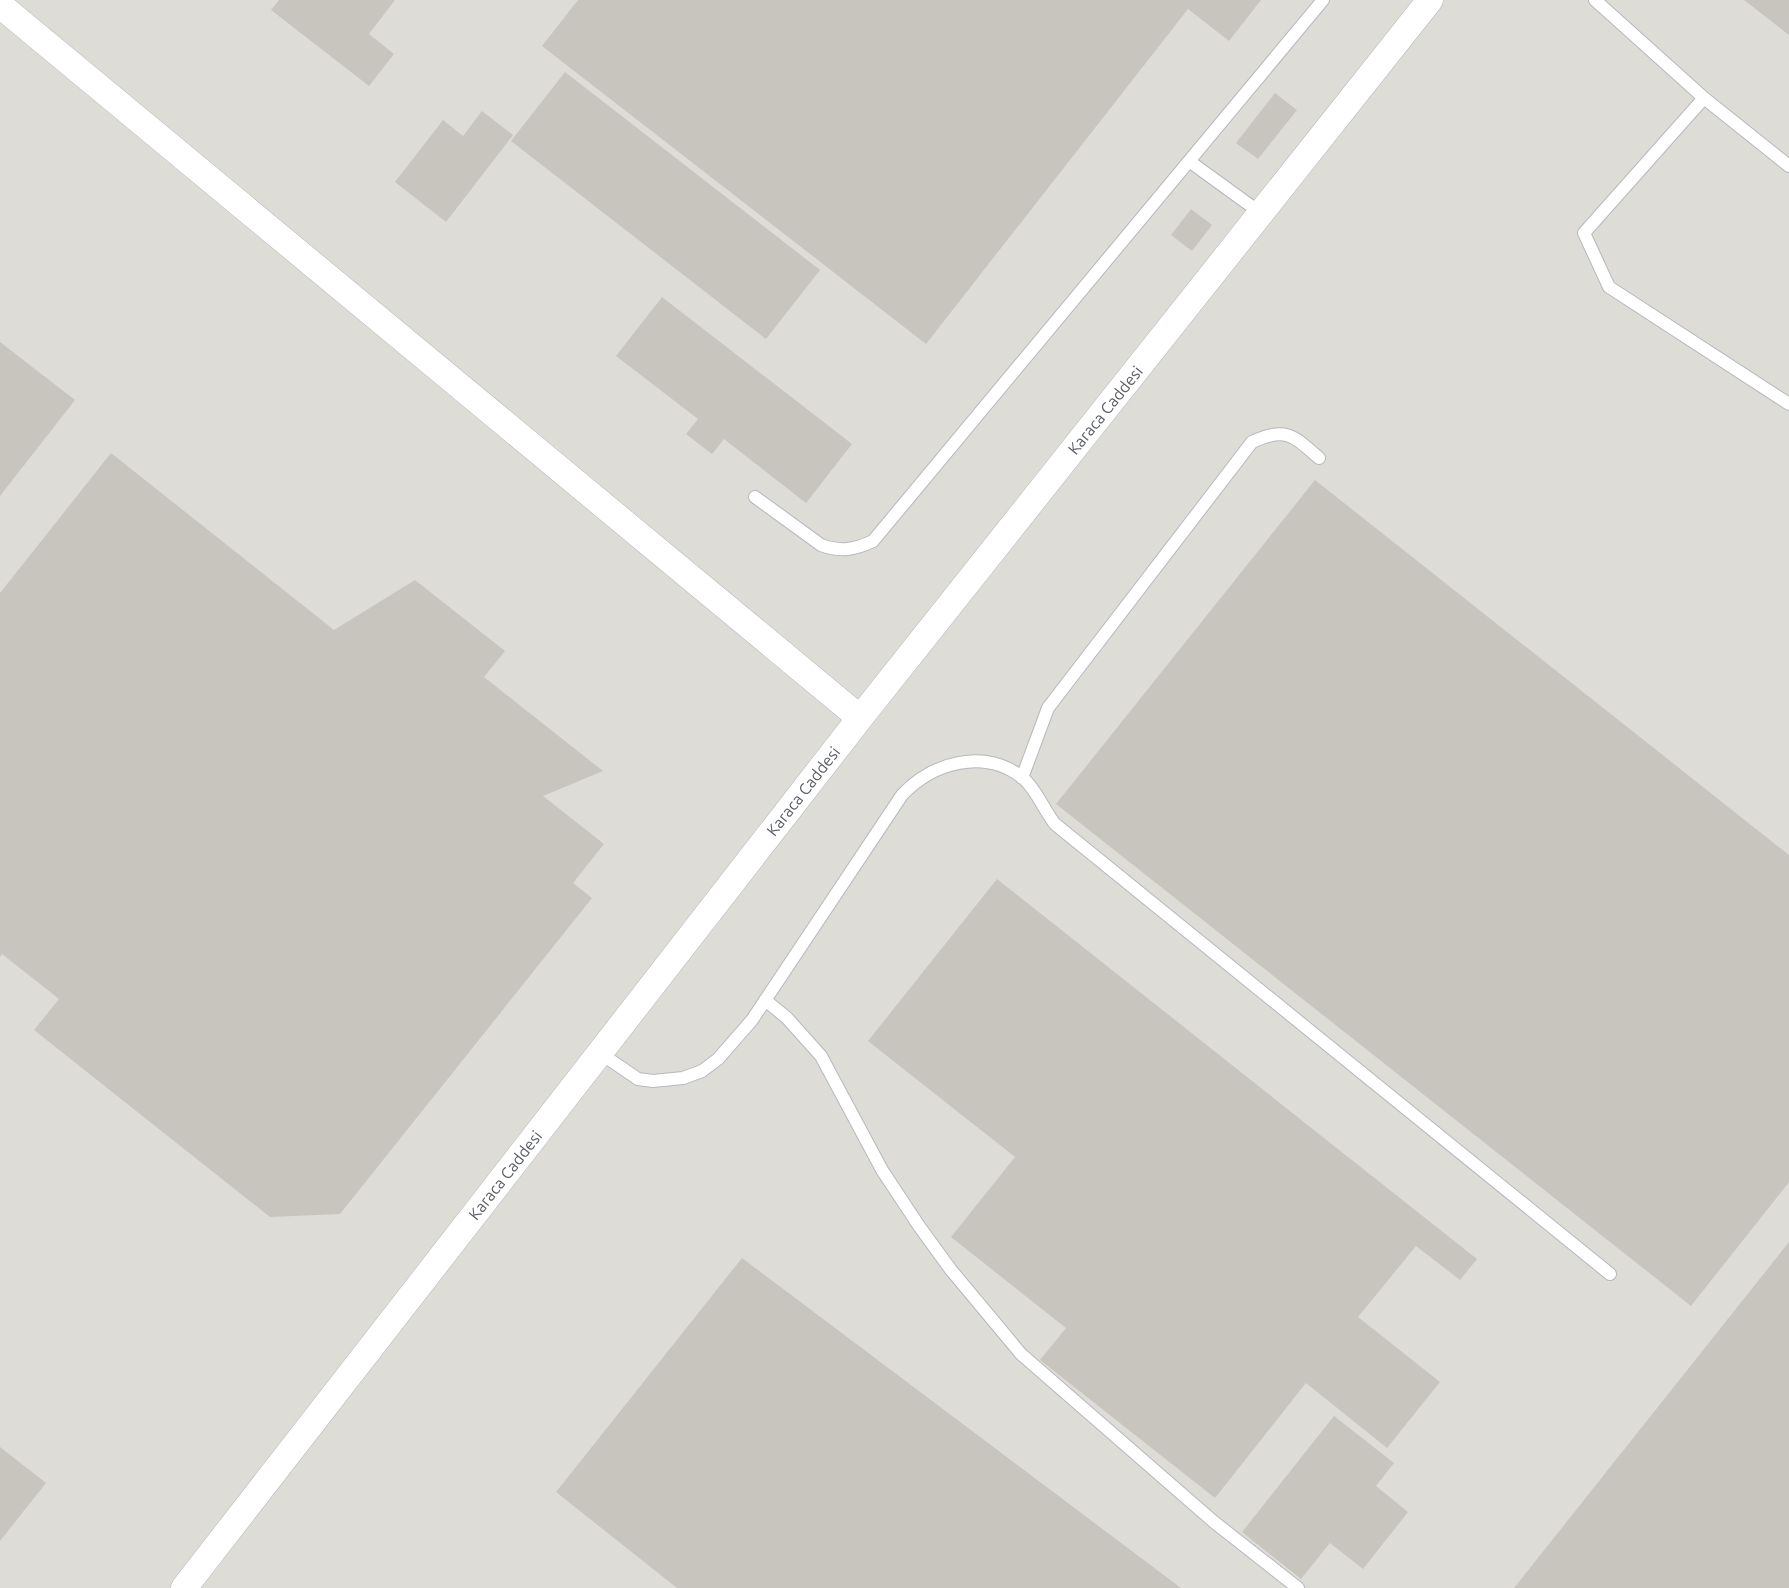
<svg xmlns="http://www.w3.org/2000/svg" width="1789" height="1588" viewBox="0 0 1789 1588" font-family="Ubuntu,sans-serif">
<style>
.industrial{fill:#dedcd6}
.building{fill:#c8c5bf}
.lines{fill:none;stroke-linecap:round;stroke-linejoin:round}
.lane-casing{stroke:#b5b8bd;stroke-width:14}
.street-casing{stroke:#b5b8bd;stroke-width:27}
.lane{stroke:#fff;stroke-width:12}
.street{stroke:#fff;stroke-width:26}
.labels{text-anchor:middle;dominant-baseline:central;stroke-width:5;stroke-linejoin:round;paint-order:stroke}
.street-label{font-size:16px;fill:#5a5e63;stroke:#fff}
</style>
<rect width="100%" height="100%" fill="#edeae2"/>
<path class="industrial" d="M0,0H1789V1588H0Z"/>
<path class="building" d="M279,0H395L369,34L394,54L369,86L271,10Z
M578,0H1261L1229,41L1188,9L926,344L542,46Z
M1744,0H1789V35Z
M565,72L820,270L766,339L511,141Z
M1275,93L1297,110L1258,159L1236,143Z
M482,111L513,135L446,222L395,182L443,120L463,136Z
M1191,209L1212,225L1192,251L1171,235Z
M662,297L852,444L806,503L724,439L712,454L686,434L698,419L616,356Z
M0,342L75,400L0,496Z
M111,453L334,630L415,580L505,651L484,677L603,771L543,796L604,844L573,883L592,898L340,1214L270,1217L34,1030L59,999L2,954L0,957V593Z
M1315,480L1789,855V1182L1691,1306L1056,804Z
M997,879L1477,1259L1460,1280L1416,1246L1358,1317L1440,1382L1387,1448L1306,1383L1215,1498L1040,1360L1066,1328L951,1237L1015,1157L868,1041Z
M1789,1242V1588H1514Z
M742,1258L1181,1588H677L556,1492Z
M1334,1416L1394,1463L1376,1486L1408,1512L1363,1569L1330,1543L1301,1579L1242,1532Z
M0,1447L46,1483L0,1541Z"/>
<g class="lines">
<g class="lane-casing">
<path id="lane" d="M1595,0L1704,98L1789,166
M1704,98L1584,233L1609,287L1789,404
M1189,161L1262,214
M755,497L821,545C840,552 854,550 873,541L1323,0
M1022,778L1048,708L1252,442C1286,426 1294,436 1319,458
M765,1000L787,1018L821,1056L882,1170L919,1226L951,1270L1021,1354L1214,1522L1298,1588
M600,1053L638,1079L653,1081L683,1078L702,1071L718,1059L752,1020L902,795C932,763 984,747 1023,778C1037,790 1043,809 1055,824L1610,1274"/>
</g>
<g class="street-casing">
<path id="street" d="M0,5L860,718
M184,1588L860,718L1430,0"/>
</g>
<use href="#lane" class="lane"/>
<use href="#street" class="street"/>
</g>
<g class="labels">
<g class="street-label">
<text transform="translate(1105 410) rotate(-51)">Karaca Caddesi</text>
<text transform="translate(803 791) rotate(-52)">Karaca Caddesi</text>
<text transform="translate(505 1175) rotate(-52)">Karaca Caddesi</text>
</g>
</g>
</svg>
